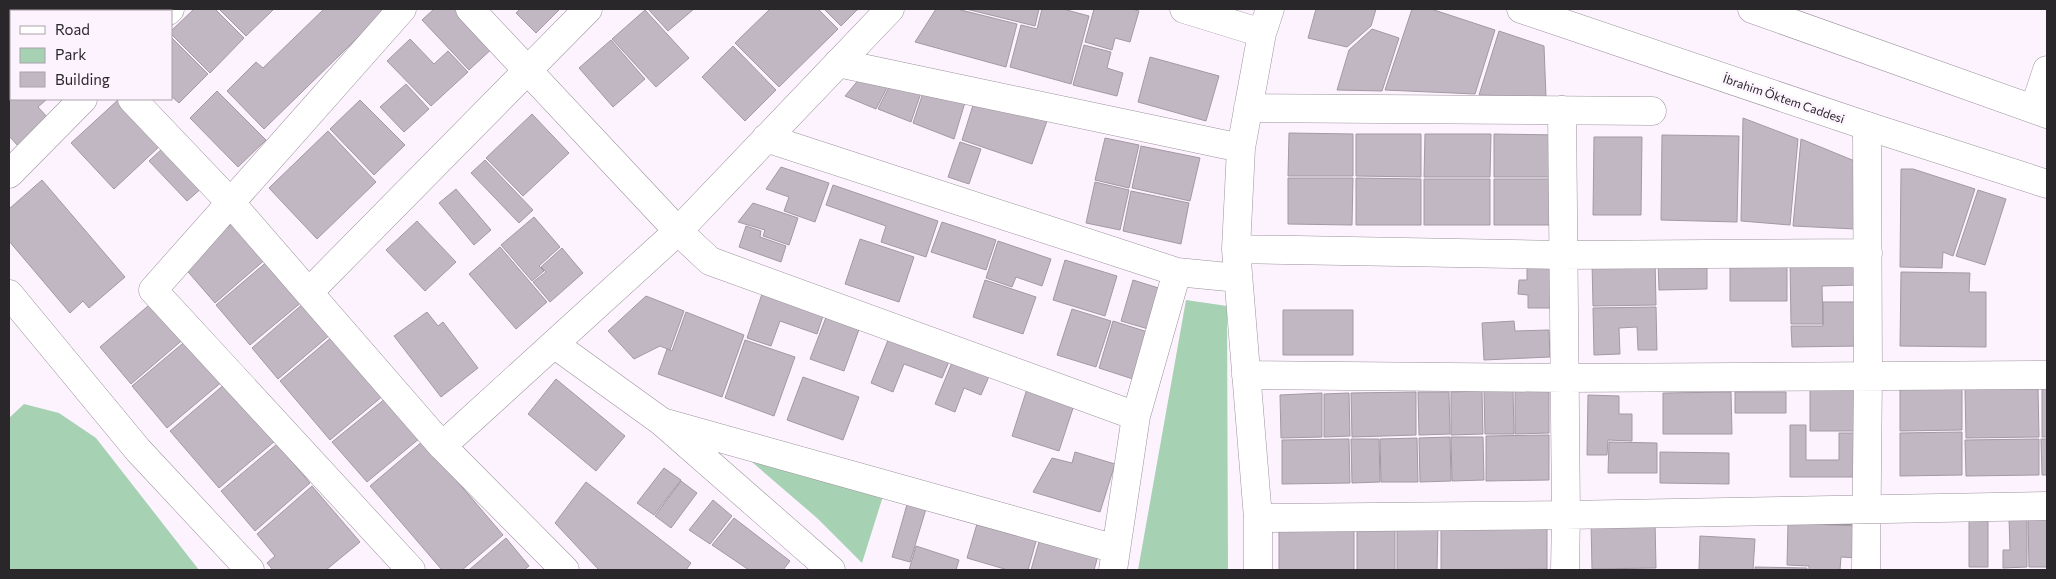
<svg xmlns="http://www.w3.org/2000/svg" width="2056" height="579" viewBox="0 0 2056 579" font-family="Commissioner,sans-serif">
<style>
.green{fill:#a6d1b3}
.building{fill:#c0b7c2;stroke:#a299a3}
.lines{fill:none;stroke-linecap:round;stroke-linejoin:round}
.street-casing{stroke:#9b929c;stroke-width:29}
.secondary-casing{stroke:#9b929c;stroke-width:29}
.street{stroke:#fff;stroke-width:28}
.secondary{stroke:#fff;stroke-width:28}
.labels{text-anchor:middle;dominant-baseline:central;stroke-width:4.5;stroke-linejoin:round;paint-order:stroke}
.street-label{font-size:12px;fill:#2a272b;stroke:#fdf3fe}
</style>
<rect width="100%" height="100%" fill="#fdf3fe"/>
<path class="green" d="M1186,300L1227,306L1228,570H1138Z
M24,404L59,413L96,438L199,570H9V418Z
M745,456L884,493L862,563L817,518Z"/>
<path class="building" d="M9,9H45L47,11H11V55L9,57Z
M92,9H142L139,11H94Z
M194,9H215L244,38L210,73L171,34V31Z
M219,9H274L246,36Z
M324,9H387L264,129L227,91L256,62L263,68Z
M434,9H462L496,45L469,70L422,20Z
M520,9H560L536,33L516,13Z
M648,9H694L668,31Z
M770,9H818L838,29L779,87L735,43Z
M824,9H858L841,26Z
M936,9H957L1017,24L1006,67L915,42Z
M966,9H1039L1035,26Z
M1042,9H1063L1089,16L1071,84L1010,67L1021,25L1037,29Z
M1094,9H1132L1139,11L1130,42L1115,38L1112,50L1085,42Z
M1316,9H1376L1371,26L1347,47L1308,38Z
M1412,9H1431L1495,30L1475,94L1385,90Z
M645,10L689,58L656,87L612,39Z
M1372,29L1399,38L1382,91L1337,90L1349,50Z
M1499,31L1544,46L1546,97L1479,95Z
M171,37L208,74L179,103L171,96Z
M410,39L434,64L448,51L468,72L431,106L387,61Z
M611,40L645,79L613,107L579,68Z
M1084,45L1111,52L1107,68L1123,73L1117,96L1073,85Z
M733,46L776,90L745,121L702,77Z
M1150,57L1219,76L1206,121L1138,102Z
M866,71L892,78L876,109L845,96Z
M11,78V99H47L38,107L49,119L19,147L9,136V81Z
M893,79L923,87L911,122L878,109Z
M406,84L429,109L404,132L380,107Z
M925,87L966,99L954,139L913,123Z
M217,91L266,140L238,167L190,118Z
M119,99L162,144L114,189L71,143Z
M975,99L1048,118L1032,164L962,140Z
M360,100L405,145L374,175L330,129Z
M532,114L569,153L523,196L486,158Z
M1743,118L1798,139L1790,225L1741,221Z
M328,131L376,182L317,239L269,188Z
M1289,133L1353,134V176H1288Z
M1356,134H1421V177L1356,176Z
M1425,134H1491L1490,177H1424Z
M1494,134L1559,135V177H1494Z
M1662,135L1739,136L1737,222L1661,220Z
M1594,137H1642L1641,215H1593Z
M1105,138L1139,145L1129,188L1095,180Z
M1801,139L1862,164L1855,229L1793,226Z
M960,142L981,149L969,184L948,177Z
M165,146L203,187L187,201L149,161Z
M1141,146L1200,158L1190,201L1132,188Z
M485,160L533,210L519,223L471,173Z
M781,167L829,183L815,222L784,211L789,197L766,189Z
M1901,169H1913L1975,189L1953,256L1943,252L1942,268L1900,267Z
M1288,178H1353L1352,225L1288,224Z
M1356,178L1421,179V225H1356Z
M1424,179H1490V225H1424Z
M1494,179H1559L1558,225H1494Z
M42,180L125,277L89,308L83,301L70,313L9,241V209Z
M1095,182L1129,190L1120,230L1086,223Z
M833,185L938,221L926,257L881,242L886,226L826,205Z
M456,189L491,230L474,245L439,203Z
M1978,190L2006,199L1985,265L1956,256Z
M1131,191L1189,203L1181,244L1123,231Z
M753,203L798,218L789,245L763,236L765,230L738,222Z
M534,217L560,247L539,266L544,271L532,281L501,245Z
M235,221L267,258L215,303L183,266Z
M417,221L456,262L425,291L386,250Z
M942,222L996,240L986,270L931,252Z
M746,226L761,231L760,237L786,246L781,262L739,247Z
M860,239L914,257L899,302L845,284Z
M998,241L1051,259L1042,286L1016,277L1012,287L986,278Z
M500,247L547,302L516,329L469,274Z
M562,248L583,273L550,302L533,282L546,272L541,267Z
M1787,259V301H1730V260Z
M1857,259V285L1822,286L1823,324H1791L1790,260Z
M269,260L303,301L250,345L216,305Z
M1065,260L1117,276L1105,316L1053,300Z
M1707,260V289L1659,290L1658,261Z
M1655,261L1656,305L1593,306L1592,262Z
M1527,264L1552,265L1551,308H1528V295L1518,294L1519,280H1527Z
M1901,272L1970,273L1969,292H1986V347L1900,346Z
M985,280L1036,297L1023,334L973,317Z
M1133,280L1168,291L1155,331L1121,321Z
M764,288L825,310L817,334L780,321L771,346L747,338Z
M646,296L684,311L670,350L660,346L634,359L608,331Z
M155,300L186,337L131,384L100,347Z
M305,302L331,334L278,379L252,348Z
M1823,302H1858V346L1792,347L1791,326H1823Z
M1656,307L1657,350H1638L1637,327L1619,328L1620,354L1594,355L1593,308Z
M1072,309L1111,321L1096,367L1057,355Z
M1283,310H1353V355H1283Z
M427,312L438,326L443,322L478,368L441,397L394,336Z
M686,312L744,335L722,397L658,374L667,349L672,351Z
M828,312L861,324L844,371L810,359Z
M1113,321L1154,334L1139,381L1099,368Z
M1514,321L1515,331L1549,330L1550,357L1484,360L1482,323Z
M890,335L950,359L942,378L904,364L893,392L871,383Z
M333,336L384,395L330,440L280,381Z
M188,339L223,381L167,428L132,386Z
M745,340L795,357L774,416L725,398Z
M953,360L990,374L981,395L964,388L955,412L935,404Z
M803,377L859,397L843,440L787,420Z
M556,379L625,436L596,471L528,414Z
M226,383L275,441L219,488L170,431Z
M2038,388L2039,437L1966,438L1965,389Z
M2042,388H2047V437H2042Z
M1027,389L1074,405L1059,451L1012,436Z
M1900,389H1962V430L1900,431Z
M1513,390L1514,434H1485L1484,391Z
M1515,390H1549V433L1515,434Z
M1810,390H1858V431H1810Z
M1482,391L1483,434L1451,435V392Z
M1416,392V435L1352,437L1351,393Z
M1418,392H1449L1450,434L1419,435Z
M1731,392L1732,434H1663V393Z
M1735,392H1786V413H1735Z
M1322,393V437L1281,438L1280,395Z
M1349,393L1350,436L1324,437V394Z
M1588,395L1619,396V414H1632V441L1608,440L1607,455H1587Z
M386,398L420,438L367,482L332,442Z
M1790,425H1806V460H1839V433H1857V477H1790Z
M1962,432V475L1900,476V433Z
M1549,435V480L1486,481V436Z
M1450,437L1451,481L1420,482L1419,438Z
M1451,437H1483L1484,480L1452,481Z
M1417,438L1418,482H1381L1380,439Z
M1349,439L1350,483L1282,484V440Z
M1351,439H1379L1380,482L1352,483Z
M2039,439V475L1966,476L1965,440Z
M2041,439H2047V475H2042Z
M423,441L503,535L462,570H442L370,486Z
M1609,442L1657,443V473H1608Z
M277,444L310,483L255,531L221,491Z
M1075,452L1115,464L1100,512L1033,492L1052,458L1072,463Z
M1660,452L1729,453V484L1660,483Z
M664,468L681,480L654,515L637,503Z
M681,481L697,493L671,528L655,516Z
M586,482L691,563L686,570H599L555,523Z
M312,486L360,542L326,570H273L267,563L275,556L257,534Z
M910,494L929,499L910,562L892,557Z
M713,500L732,516L710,544L689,530Z
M979,517L1038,534L1028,570H1008L967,558Z
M2028,517H2047V567H2029Z
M734,518L790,561L783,570H749L712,545Z
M2009,518H2027V567L2003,568V550H2010Z
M1655,521L1656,568L1592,569L1591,522Z
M1969,521H1988V567H1969Z
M1788,523L1859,526L1858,558L1841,557L1840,570H1809V566L1787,565Z
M1279,525L1354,526V570H1279Z
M1357,526H1395V570H1357Z
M1397,526H1438L1437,570H1397Z
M1441,527L1547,528V569L1441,570Z
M1041,535L1099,552L1094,570H1031Z
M1700,536L1755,539L1753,570H1699Z
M506,538L529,566L524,570H469Z
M916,546L959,560L956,570H909Z
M1755,567L1807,568V570H1755Z"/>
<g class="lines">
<g class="street-casing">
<path id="street" d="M47,9L49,11
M402,9L153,290L411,570
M470,9L678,231L710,261L1136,416
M1184,9L1262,33
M168,11L170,9
M838,63L1241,148
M132,99L230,202L442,446L565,570
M1248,108L1652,111
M1562,110L1566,515L1565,570
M766,138L1177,272L1238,278
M9,174L83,99
M1236,249L1563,255L1868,253
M309,292L588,9
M554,344L662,422L831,570
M1246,375L1565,378L2047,375
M662,422L1116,549
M442,446L678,231L890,9
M1258,518L1566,515L2047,506
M1113,570L1136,416L1177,272
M1258,570V518L1236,249L1241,148L1262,33L1270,9
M1866,570L1868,375L1867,126"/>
</g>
<g class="secondary-casing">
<path id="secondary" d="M1521,9L1867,126L2047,184
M1752,9L2047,114
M2034,109L2047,70
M9,294L138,450L250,570"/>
</g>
<use href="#street" class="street"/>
<use href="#secondary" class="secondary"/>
</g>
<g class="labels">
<g class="street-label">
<text transform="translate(1784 98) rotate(19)">İbrahim Öktem Caddesi</text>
</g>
</g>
<rect width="2056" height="579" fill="none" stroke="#2a272b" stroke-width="20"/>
<rect x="10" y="10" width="162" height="90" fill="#fdf3fe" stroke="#a9a1aa"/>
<rect x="20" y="26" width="25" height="8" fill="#ffffff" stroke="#a9a1aa"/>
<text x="55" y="35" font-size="15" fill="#2a272b">Road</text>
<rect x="20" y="48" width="25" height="15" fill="#a6d1b3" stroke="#a9a1aa"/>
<text x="55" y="60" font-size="15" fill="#2a272b">Park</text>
<rect x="20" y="72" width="25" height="15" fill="#c0b7c2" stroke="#a9a1aa"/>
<text x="55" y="85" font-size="15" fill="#2a272b">Building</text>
</svg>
